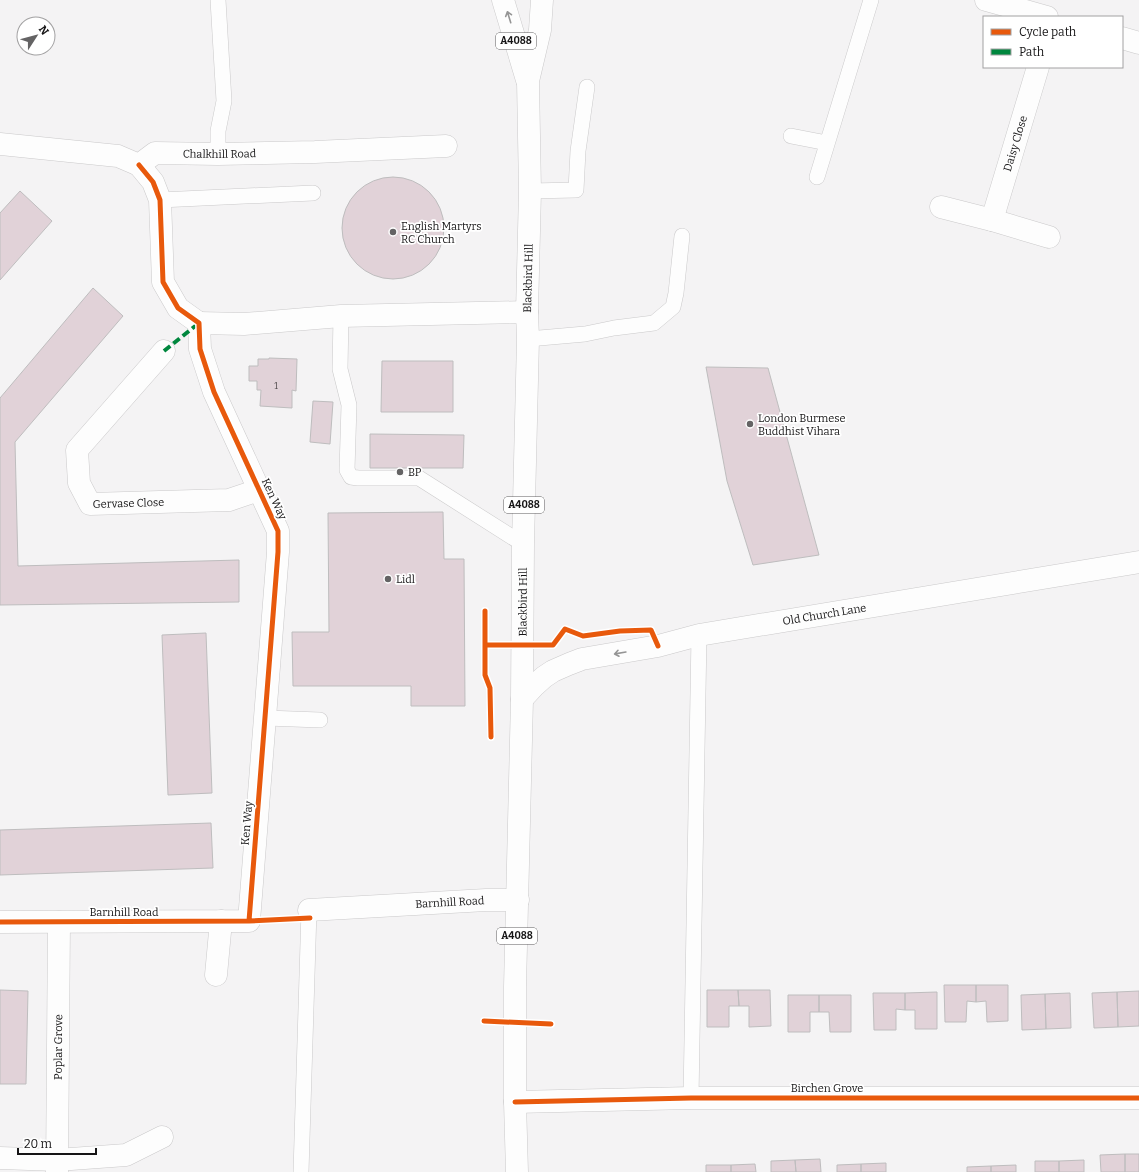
<svg xmlns="http://www.w3.org/2000/svg" width="1139" height="1172" viewBox="0 0 1139 1172" font-family="Bitter,serif">
<style>
.building{fill:#e1d2d8;stroke:#bebdbe}
.lines{fill:none;stroke-linecap:round;stroke-linejoin:round}
.service-casing{stroke:#cac9ca;stroke-width:16}
.minor-casing{stroke:#cac9ca;stroke-width:23}
.secondary-casing{stroke:#cac9ca;stroke-width:23}
.primary-casing{stroke:#cac9ca;stroke-width:23}
.service{stroke:#fdfdfd;stroke-width:15}
.minor{stroke:#fdfdfd;stroke-width:22}
.secondary{stroke:#fdfdfd;stroke-width:22}
.primary{stroke:#fdfdfd;stroke-width:22}
.quiet{stroke:#00873e;stroke-width:4;stroke-dasharray:8 4;stroke-linecap:butt}
.cycleway-casing{stroke:#fff;stroke-width:8}
.cycleway{stroke:#e8590c;stroke-width:5}
.oneway{stroke:#959595}
.poi-dot{fill:#646364;stroke:#fff;stroke-width:1.5}
.labels{text-anchor:middle;dominant-baseline:central;stroke-width:3.5;stroke-linejoin:round;paint-order:stroke}
.number-label{font-size:9px;fill:#494446}
.shield{fill:#fff;stroke:#5c5b5c;stroke-width:1}
.shield-label{font-size:10px;font-weight:bold;fill:#161516}
.street-label{font-size:11px;fill:#161516;stroke:#fff}
.poi-label{font-size:11px;fill:#161516;stroke:#fff;text-anchor:start}
</style>
<rect width="100%" height="100%" fill="#f4f3f4"/>
<path class="building" d="M342 228a51 51 0 1 1 102 0a51 51 0 1 1-102 0Z
M20,191L52,221L0,280V213Z
M93,288L123,316L15,442L18,566L239,560V602L0,605V398Z
M269,358L297,359L296,391L292,390V408L260,406L261,390H257V381H249V366H258V359H269Z
M382,361H453V412H381Z
M706,367L768,368L819,555L753,565L727,481Z
M313,401L333,402L330,444L310,442Z
M370,434L464,435L463,468H370Z
M443,512L444,559H464L465,706H411V686H293L292,632H329L328,513Z
M206,633L212,793L168,795L162,635Z
M211,823L213,868L0,875V830Z
M944,985H976V1002L967,1001L966,1022H945Z
M976,985H1008V1021L987,1022L986,1001L976,1002Z
M0,990L28,991L26,1084H0Z
M707,990H738L739,1006H729V1027H707Z
M738,990H770L771,1026L749,1027V1006H739Z
M1139,991V1026L1118,1027L1117,992Z
M937,992V1029H915V1010H905V993Z
M1117,992L1118,1027L1094,1028L1092,993Z
M873,993H905V1010L896,1009V1030H874Z
M1070,993L1071,1028L1046,1029L1045,994Z
M1045,994L1046,1029L1022,1030L1021,995Z
M788,995H819V1012H810V1032H788Z
M819,995H851V1032H830L829,1012H819Z
M1125,1154V1172H1101L1100,1155Z
M1125,1154H1139V1172H1125Z
M820,1159L821,1172H796L795,1160Z
M795,1160L796,1172H771V1161Z
M1084,1160V1172H1059V1161Z
M1035,1161H1059V1172H1035Z
M886,1163V1172H861V1164Z
M755,1164L756,1172H731V1165Z
M861,1164V1172H837V1165Z
M706,1165H731V1172H706Z
M1016,1165V1172H991V1166Z
M991,1166V1172H967V1167Z"/>
<g class="lines">
<g class="service-casing">
<path id="service" d="M791,136L827,143
M218,154V131L224,101L218,0
M817,177L871,0
M530,191L576,190L578,151L587,87
M160,200L313,193
M341,316L340,369L349,405L347,470L351,477L358,478H419L523,544
M528,339L585,334L614,328L654,323L673,307L676,293L682,236
M266,718L320,720
M691,1098L699,635
M301,1172L309,910"/>
</g>
<g class="minor-casing">
<g id="minor">
<path id="s1" d="M0,144L118,156L139,165L155,153L218,154L315,152L446,146"/>
<path d="M941,207L992,220L1049,237"/>
<path id="s2" d="M992,220L1038,67"/>
<path d="M199,323L244,324L341,316L527,312"/>
<path id="s3" d="M164,351L77,450L79,483L90,504L229,500L259,490"/>
<path id="s4" d="M309,910L486,900H518"/>
<path d="M0,922L249,921L278,552V531L214,392L200,349L199,323L178,308L163,282L160,200L153,182L139,165"/>
<path d="M216,975L221,921"/>
<path d="M515,1102L691,1098H1139"/>
<path d="M0,1158L57,1160L126,1155L162,1137"/>
<path id="s5" d="M57,1172L59,922"/>
</g>
</g>
<g class="secondary-casing">
<g id="secondary">
<path d="M986,0L1047,17"/>
<path d="M1122,38L1139,43"/>
<path id="s6" d="M522,699L534,686L544,677L553,671L569,664L582,659L658,646L699,635L1139,562"/>
</g>
</g>
<g class="primary-casing">
<g id="primary">
<path d="M503,0L527,80"/>
<path id="s7" d="M517,1172L515,1102V987L522,699L523,544L528,339L527,312L530,191L528,81L540,30L542,0"/>
</g>
</g>
<use href="#service" class="service"/>
<use href="#minor" class="minor"/>
<use href="#secondary" class="secondary"/>
<use href="#primary" class="primary"/>
<path class="quiet" d="M164,351L199,323"/>
<g class="cycleway-casing">
<path id="cycleway" d="M139,165L153,182L160,200L163,282L178,308L199,323L200,349L214,392L278,531V552L249,921
M485,611V675L490,688L491,737
M485,645H553L565,629L583,636L620,631L651,630L658,646
M0,922L249,921L310,918
M484,1021L551,1024
M515,1102L691,1098H1139"/>
</g>
<use href="#cycleway" class="cycleway"/>
</g>
<defs><path id="oneway-shaft" d="M-6 0H5M1.5-3L5.5 0L1.5 3" fill="none" stroke-width="1.6" stroke-linecap="round" stroke-linejoin="round"/></defs>
<g class="oneway">
<use href="#oneway-shaft" transform="translate(509 17) rotate(-107)"/>
<use href="#oneway-shaft" transform="translate(620 653) rotate(170)"/>
</g>
<g class="poi-dot">
<circle cx="393" cy="232" r="4"/>
<circle cx="750" cy="424" r="4"/>
<circle cx="400" cy="472" r="4"/>
<circle cx="388" cy="579" r="4"/>
</g>
<g class="labels">
<g class="number-label">
<text x="276" y="386">1</text>
</g>
<g class="shield">
<rect x="496" y="33" width="40" height="16" rx="3"/>
<rect x="504" y="497" width="40" height="16" rx="3"/>
<rect x="497" y="928" width="40" height="16" rx="3"/>
</g>
<g class="shield-label">
<text x="516" y="41">A4088</text>
<text x="524" y="505">A4088</text>
<text x="517" y="936">A4088</text>
</g>
<g class="street-label">
<text stroke="none"><textPath href="#s2" startOffset="80">Daisy Close</textPath></text>
<text stroke="none"><textPath href="#s1" startOffset="226">Chalkhill Road</textPath></text>
<text stroke="none"><textPath href="#s7" startOffset="894">Blackbird Hill</textPath></text>
<text transform="translate(274 499) rotate(65)">Ken Way</text>
<text stroke="none"><textPath href="#s3" startOffset="227">Gervase Close</textPath></text>
<text stroke="none"><textPath href="#s7" startOffset="570">Blackbird Hill</textPath></text>
<text stroke="none"><textPath href="#s6" startOffset="320">Old Church Lane</textPath></text>
<text transform="translate(247 823) rotate(-85)">Ken Way</text>
<text stroke="none"><textPath href="#s4" startOffset="141">Barnhill Road</textPath></text>
<text x="124" y="912">Barnhill Road</text>
<text stroke="none"><textPath href="#s5" startOffset="125">Poplar Grove</textPath></text>
<text x="827" y="1088">Birchen Grove</text>
</g>
<g class="poi-label">
<text x="401" y="226">English Martyrs<tspan x="401" dy="13">RC Church</tspan></text>
<text x="758" y="418">London Burmese<tspan x="758" dy="13">Buddhist Vihara</tspan></text>
<text x="408" y="472">BP</text>
<text x="396" y="579">Lidl</text>
</g>
</g>
<rect x="983" y="16" width="140" height="52" fill="#ffffff" stroke="#a2a1a2"/>
<rect x="991" y="29" width="20" height="6" fill="#e8590c" stroke="#a2a1a2"/>
<text x="1019" y="36" font-size="12" fill="#161516">Cycle path</text>
<rect x="991" y="49" width="20" height="6" fill="#00873e" stroke="#a2a1a2"/>
<text x="1019" y="56" font-size="12" fill="#161516">Path</text>
<g transform="translate(36 36) rotate(54)"><circle r="19" fill="#ffffff" stroke="#a2a1a2"/>
<path d="M0-3L7 15L0 10L-7 15Z" fill="#646364"/>
<text y="-6" font-size="11" font-weight="bold" text-anchor="middle" fill="#161516">N</text>
</g>
<path d="M18 1148v6h78v-6" fill="none" stroke="#161516" stroke-width="2"/>
<text x="24" y="1148" font-size="12" fill="#161516" stroke="#ffffff" stroke-width="3" paint-order="stroke">20 m</text>
</svg>
